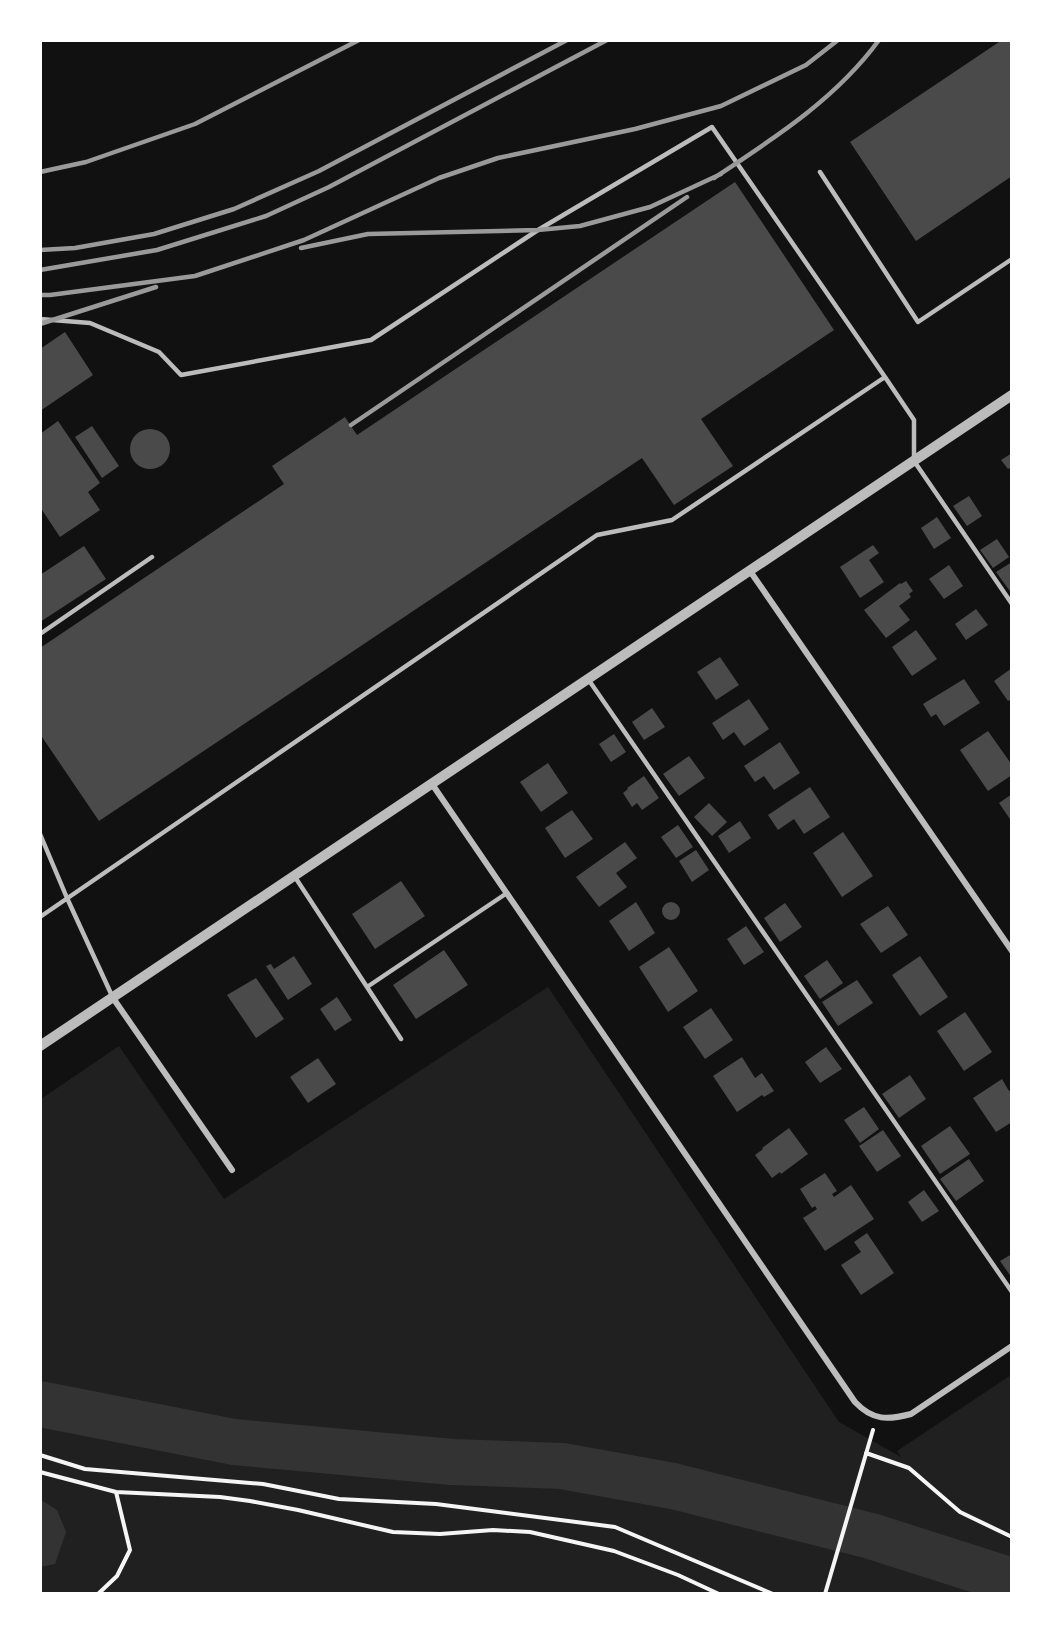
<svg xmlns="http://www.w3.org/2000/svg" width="1052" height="1634" viewBox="0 0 1052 1634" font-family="Georgia,serif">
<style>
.green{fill:#202020}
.water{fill:#333}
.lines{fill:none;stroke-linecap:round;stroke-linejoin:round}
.river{stroke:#333;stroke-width:46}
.building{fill:#4a4a4a}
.path{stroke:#f5f5f5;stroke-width:4}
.service{stroke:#bcbcbc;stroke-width:4.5}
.minor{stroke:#bcbcbc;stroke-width:6}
.tertiary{stroke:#bcbcbc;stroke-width:10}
.rail{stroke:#9a9a9a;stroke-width:4.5}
</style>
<rect width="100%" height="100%" fill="#111"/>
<path class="green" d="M548,987L839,1422L901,1457L897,1451L1011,1375V1593L41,1594V1099L119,1046L224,1199Z"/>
<path class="water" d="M41,1500L57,1510L66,1532L55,1564L41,1567Z"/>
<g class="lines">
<path class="river" d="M40,1404L234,1442L452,1462L562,1466L673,1486L871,1536L1012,1581"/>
</g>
<path class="building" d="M1002,40H1012V176L916,241L850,142Z
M735,182L834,330L701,419L733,466L674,505L642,458L99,821L40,734V648L284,484L272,466L345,417L357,435Z
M65,332L93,375L40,411V349Z
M58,421L100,483L88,492L100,510L60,537L40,507V434Z
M92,426L119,466L102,478L75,437Z
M130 449a20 20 0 1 1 40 0a20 20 0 1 1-40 0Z
M1012,453V467L1008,469L1001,460Z
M969,496L982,516L967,526L953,506Z
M937,517L951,538L934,549L921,528Z
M997,539L1009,557L993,568L980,550Z
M873,545L879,553L869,560L884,582L860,598L840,567Z
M84,546L106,579L40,622V575Z
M1012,562V594L996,572Z
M949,565L963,586L944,599L929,579Z
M906,581L913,591L909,594L911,597L899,606L910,620L886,638L864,610L900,583L901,584Z
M976,609L988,625L966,640L955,624Z
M916,630L937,659L912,676L892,647Z
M720,657L739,685L716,700L697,672Z
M1012,668V699L1008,701L994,681Z
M964,679L980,703L944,726L936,714L931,717L923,704Z
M749,699L769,729L744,746L734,732L723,740L712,723Z
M652,708L665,727L644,740L632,722Z
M988,731L1012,765V775L988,791L960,750Z
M614,734L626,752L611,762L599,744Z
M780,742L800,773L774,790L764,776L755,782L744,766Z
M689,756L705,778L679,796L663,774Z
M548,763L568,793L541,812L520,782Z
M644,776L659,798L642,810L637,803L632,807L623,793L628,789L627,788Z
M810,787L830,817L804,834L794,819L778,830L768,815Z
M1012,794V822L999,803Z
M709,803L727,822L712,836L694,817Z
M572,810L593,839L565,858L545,828Z
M740,821L751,838L729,853L718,836Z
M678,825L693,847L676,858L661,837Z
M843,832L873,876L842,897L813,853Z
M625,842L637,858L616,873L627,887L599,907L576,877Z
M696,850L709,870L692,882L679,861Z
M401,881L425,916L375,949L352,914Z
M662 911a9 9 0 1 1 18 0a9 9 0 1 1-18 0Z
M636,902L655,933L629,951L609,921Z
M785,903L802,927L780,942L764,918Z
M888,906L908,935L881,953L860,924Z
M746,926L764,952L744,965L727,939Z
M669,947L698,991L668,1012L639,967Z
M444,950L468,985L416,1019L393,985Z
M294,956L312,984L288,1000L266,966L271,964L274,969Z
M920,956L948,997L920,1016L892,975Z
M827,960L843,983L820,999L804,976Z
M256,978L284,1019L256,1038L227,995Z
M857,980L873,1003L838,1026L822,1002Z
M337,997L352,1020L335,1031L320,1009Z
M711,1008L733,1040L705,1059L683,1027Z
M965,1012L992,1052L964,1071L937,1031Z
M826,1047L842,1069L820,1083L805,1062Z
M742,1057L755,1078L762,1073L774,1091L764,1097L762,1095L737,1112L713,1076Z
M318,1058L336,1084L308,1103L290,1077Z
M910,1075L926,1099L899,1118L882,1094Z
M1002,1079L1009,1091L1012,1090V1122L996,1132L973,1098Z
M864,1107L879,1129L860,1143L844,1120Z
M950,1126L970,1154L940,1174L921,1146Z
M789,1128L808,1154L781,1174L780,1172L772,1178L755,1155L763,1149L762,1148Z
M883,1130L901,1156L877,1172L859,1146Z
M969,1159L984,1181L956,1201L940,1179Z
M825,1173L837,1191L832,1194L834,1197L851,1185L874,1219L825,1251L803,1218L817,1209L815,1206L812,1208L800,1189Z
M924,1190L939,1211L922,1222L908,1202Z
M867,1233L894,1273L861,1295L841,1265L861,1252L854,1242Z
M1012,1254V1278L1000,1261Z"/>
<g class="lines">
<path class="path" d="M866,1453L909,1468L960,1512L1012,1537
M40,1455L85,1469L263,1484L339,1499L436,1504L615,1527L773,1594
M40,1472L116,1492L220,1497L250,1501L298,1510L393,1532L440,1534L493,1530L530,1532L614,1551L678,1575L719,1594
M98,1594L117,1576L130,1550L116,1492
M825,1594L873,1430"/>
<path class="service" d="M820,172L918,322L1012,259
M40,319L90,323L159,352L181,375L371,340L538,230L712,127L885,377
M40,634L152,557
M588,679L1012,1292
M40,834L67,898L113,998
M295,877L367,987L507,893
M40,917L597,535L672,520L885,377L914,420V461L1012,604
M367,987L401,1039"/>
<path class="minor" d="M750,571L1012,951
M432,784L855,1402C873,1421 888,1420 911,1414L1012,1346
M113,998L232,1170"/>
<path class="tertiary" d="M40,1046L1012,395"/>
<path class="rail" d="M40,172L86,162L195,124L359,40
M714,178C773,139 836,99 879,40
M301,248L368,234L538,230L580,226L650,207L721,174
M40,250L75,248L154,234L234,209L319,171L567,40
M40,270L157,250L266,216L329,187L607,40
M40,295H50L195,276L304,240L439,178L498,158L635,129L721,106L806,65L838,40
M40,324L156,287
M351,425L687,197"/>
</g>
<rect width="1052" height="1634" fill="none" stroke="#ffffff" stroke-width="84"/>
</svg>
